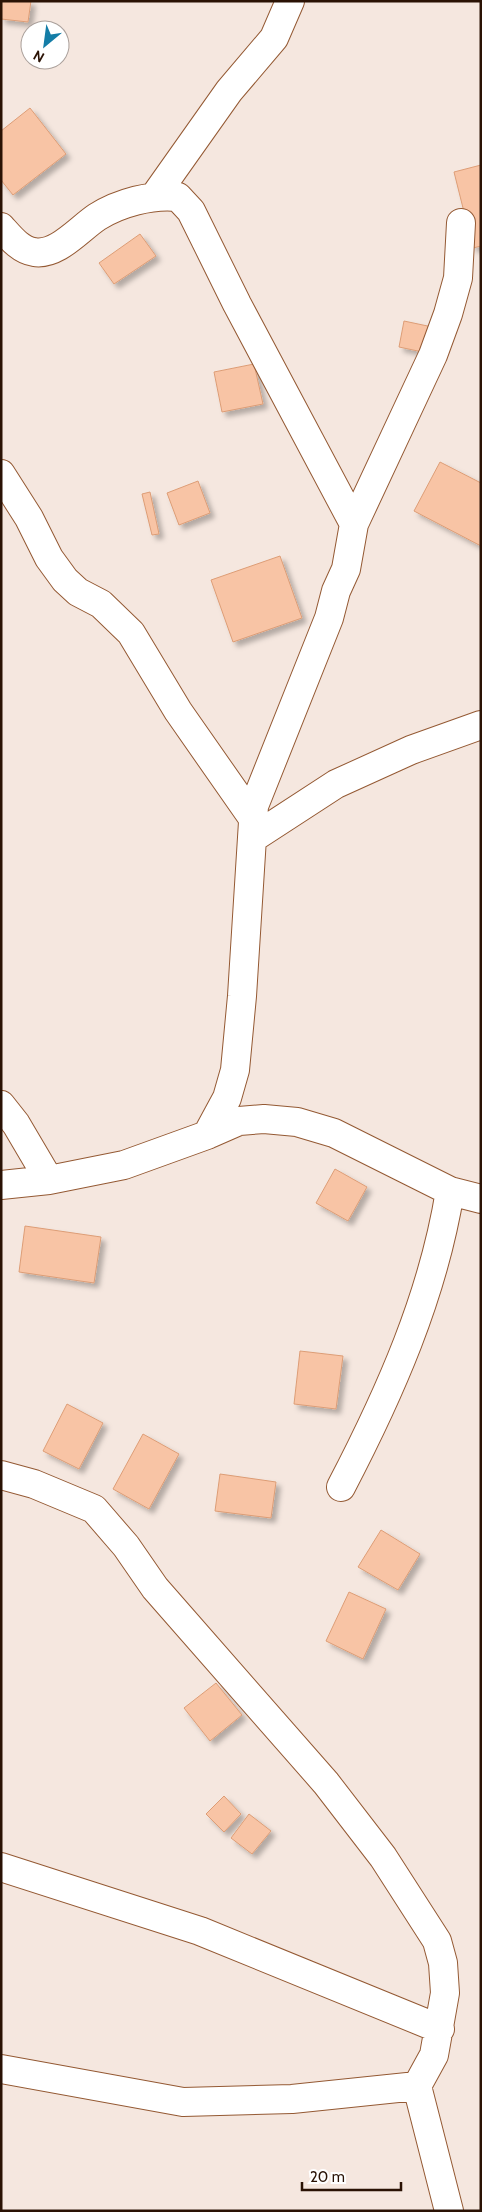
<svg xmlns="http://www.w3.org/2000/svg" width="482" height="2212" viewBox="0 0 482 2212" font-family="Cabin,sans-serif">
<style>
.building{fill:#f8c4a5;stroke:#dd9d76;filter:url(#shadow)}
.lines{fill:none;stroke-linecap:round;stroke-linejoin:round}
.minor-casing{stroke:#945933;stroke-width:30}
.minor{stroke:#fff;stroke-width:28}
</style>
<defs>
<filter id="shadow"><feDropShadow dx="4.5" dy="4.5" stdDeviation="2.5" flood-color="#0004"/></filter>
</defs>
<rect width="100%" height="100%" fill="#f5e7df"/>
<path class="building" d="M1,1H31L28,22L1,19Z
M30,108L66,154L13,195L1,180V131Z
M481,165V246L473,248L454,172Z
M140,234L156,256L114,284L99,263Z
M404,321L437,328L432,354L399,347Z
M254,364L263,404L222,412L214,372Z
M440,462L481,483V546L414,511Z
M198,481L210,513L179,525L167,493Z
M150,492L159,534L152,535L142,494Z
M280,556L302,618L233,642L211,580Z
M335,1169L367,1187L348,1221L316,1203Z
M25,1226L101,1237L94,1283L19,1272Z
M300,1351L343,1356L336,1409L294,1404Z
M67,1404L103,1423L79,1469L43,1451Z
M143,1434L179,1454L149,1509L113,1489Z
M220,1474L276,1482L271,1518L215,1511Z
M381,1530L420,1554L398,1590L358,1567Z
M349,1592L386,1609L363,1659L326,1641Z
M216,1683L242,1715L210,1741L184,1708Z
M224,1796L241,1814L224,1832L206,1814Z
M249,1814L271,1831L252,1854L231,1838Z"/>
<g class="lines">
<g class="minor-casing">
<path id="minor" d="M154,197L229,91L274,38L290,1
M1,227C10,237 20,250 34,252C57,256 79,229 97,217C119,203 152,194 178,197L191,211L237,304L354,524
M1,474L29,518L49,558L65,580L78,592L101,604L131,633L178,711L252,817
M253,838L336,784L411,750L481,725
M1,1105L16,1124L49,1180
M207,1135L227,1098L235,1070L242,996L254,806L329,618L336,591L346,569L354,524L433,355L448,314L458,278L461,223
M1,1185L49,1180L124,1165L207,1135L239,1121L264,1119L297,1122L334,1133L450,1191L481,1199
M1,1475L34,1484L94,1509L126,1546L155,1588L326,1783L383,1857L437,1941L443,1963L445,1993L434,2055L417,2086L449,2211
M341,1487C390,1393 433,1296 450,1191
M1,1867L200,1931L440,2029
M1,2069L183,2102L292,2099L417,2086"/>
</g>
<use href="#minor" class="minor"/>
</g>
<rect width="482" height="2212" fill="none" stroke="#2a1204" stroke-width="5"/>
<g transform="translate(45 45) rotate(209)"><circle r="24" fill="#ffffff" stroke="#aaa09b"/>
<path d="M0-4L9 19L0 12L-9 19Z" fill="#147da7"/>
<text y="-8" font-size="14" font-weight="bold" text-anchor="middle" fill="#2a1204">N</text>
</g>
<path d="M302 2182v8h99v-8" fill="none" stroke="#2a1204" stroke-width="2.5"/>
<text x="310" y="2182" font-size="15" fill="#2a1204" stroke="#ffffff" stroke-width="4" paint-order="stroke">20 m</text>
</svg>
